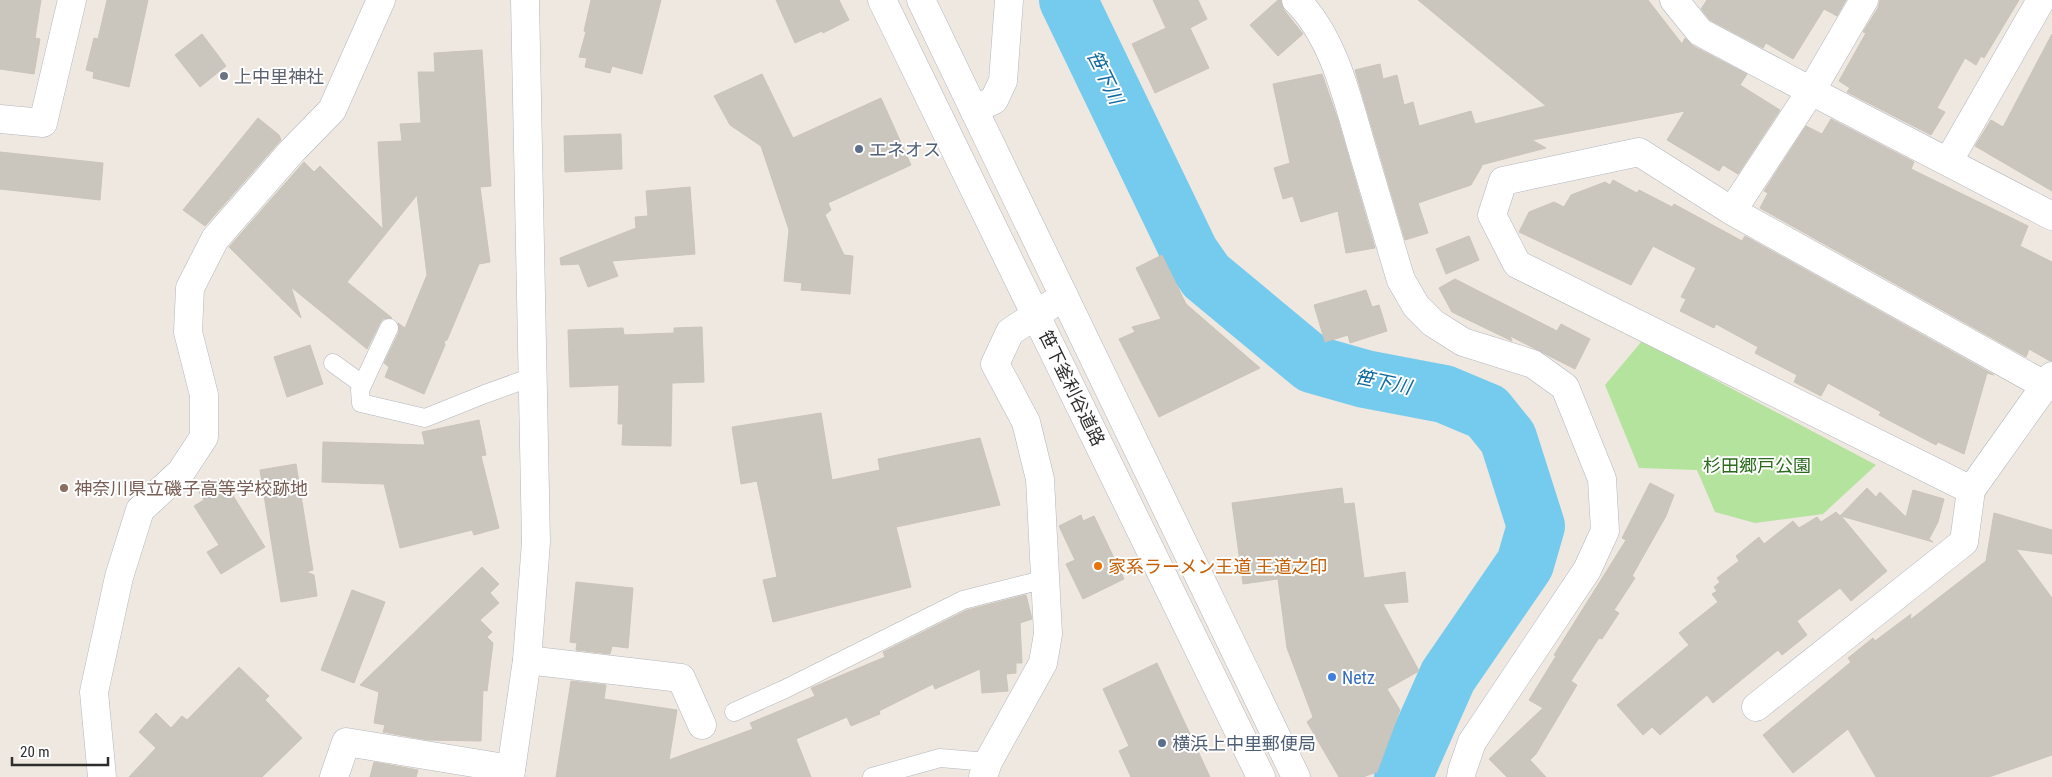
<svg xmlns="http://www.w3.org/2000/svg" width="2052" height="777" viewBox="0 0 2052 777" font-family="'Roboto Condensed','Noto Sans JP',sans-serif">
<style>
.green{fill:#b4e39d}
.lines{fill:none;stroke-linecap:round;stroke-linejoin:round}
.river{stroke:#75cbee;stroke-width:58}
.building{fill:#cac6be;stroke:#cac4b9}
.lane-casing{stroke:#b3b6c0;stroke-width:19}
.street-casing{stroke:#b3b6c0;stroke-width:29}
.secondary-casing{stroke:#b3b6c0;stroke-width:29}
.lane{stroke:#fff;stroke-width:18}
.street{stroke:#fff;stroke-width:28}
.secondary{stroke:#fff;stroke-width:28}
.worship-dot{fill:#6b7280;stroke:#fff;stroke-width:2}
.service-dot{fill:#5c6f8a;stroke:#fff;stroke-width:2}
.education-dot{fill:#8d6e63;stroke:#fff;stroke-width:2}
.food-dot{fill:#e8710a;stroke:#fff;stroke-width:2}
.shop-dot{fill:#3f7fe0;stroke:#fff;stroke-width:2}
.labels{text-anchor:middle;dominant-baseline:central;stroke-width:4;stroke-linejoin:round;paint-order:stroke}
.worship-label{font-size:18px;fill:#5b616d;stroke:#fff;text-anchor:start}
.service-label{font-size:18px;fill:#4e5e75;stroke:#fff;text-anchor:start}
.street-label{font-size:18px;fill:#2d2d2d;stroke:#fff}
.park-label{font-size:18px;fill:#2b6b1c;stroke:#fff}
.education-label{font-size:18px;fill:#785e54;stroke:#fff;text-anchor:start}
.food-label{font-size:18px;fill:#c56008;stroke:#fff;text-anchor:start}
.shop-label{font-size:18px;fill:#366cbe;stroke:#fff;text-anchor:start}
.water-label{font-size:19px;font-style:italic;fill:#0f6a9f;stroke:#fff}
</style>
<rect width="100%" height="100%" fill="#eee8e0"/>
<path class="green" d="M1642,341L1876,465L1823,514L1755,523L1715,512L1697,470L1639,468L1605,385Z"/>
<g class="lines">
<path class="river" d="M1068,0L1190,253L1206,276L1312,364L1365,379L1444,394L1487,412L1508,438L1536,526L1525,564L1448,676L1403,777"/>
</g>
<path class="building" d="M0,0H41L35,38L40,39L34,74L0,69Z
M107,0H148L129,87L93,78L94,72L86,70L94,38L98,39Z
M591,0H661L642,74L612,66L610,73L585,67L587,58L579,57L586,32L584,31Z
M776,0H839L849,20L823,33L822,31L795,43Z
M1153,0H1198L1207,19L1190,28L1209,68L1155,93L1132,44L1166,28Z
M1278,0H1281L1284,10L1303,34L1278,56L1250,25Z
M1418,0H1648L1682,44L1685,38L1693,46L1747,74L1740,85L1780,110L1738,174L1723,165L1719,171L1667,140L1685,111L1532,140L1546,148L1481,165L1482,166L1471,185L1418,203L1428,233L1405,240L1355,70L1380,64L1383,79L1397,75L1404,105L1413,102L1419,126L1471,111L1475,124L1546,106Z
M1707,0H1846L1837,16L1824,9L1793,59L1766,43L1763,48L1710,20L1701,9Z
M1880,0H2019L1984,58L1981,56L1976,65L1965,58L1937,108L1945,112L1931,135L1847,92L1850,88L1839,81L1866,33L1863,32L1878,8Z
M202,34L226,66L200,87L175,55Z
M2052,34V191L1975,146L1991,120L2003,127Z
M482,50L491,186L480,187L490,262L479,264L447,340L444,341L445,345L424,394L385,377L389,367L384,363L399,332L398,323L405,328L427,275L417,195L347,282L392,318L383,319L380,323L367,349L291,287L301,318L229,247L304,162L314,172L320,166L383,229L378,142L402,141L400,124L421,123L418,72H435L434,53Z
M762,74L793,138L881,98L911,165L828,203L831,210L825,215L844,255L853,256L850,294L801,290L802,283L784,281L789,230L761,146L730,125L714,96Z
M1322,74L1337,117L1375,248L1346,253L1338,211L1301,222L1293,196L1283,199L1274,168L1290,163L1273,84Z
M258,118L279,135L281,140L205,226L183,210Z
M1831,119L1914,162L1911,169L2028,226L2020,246L2052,262V361H2050L2029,349L2026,357L1760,208L1768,193L1764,191L1806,126L1822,134Z
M621,134L622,169L565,172L564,136Z
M0,152L103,163L100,200L0,189Z
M1613,180L1637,193L1639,190L1672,207L1674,204L1742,241L1745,236L1994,375L1987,373L1964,454L1938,442L1936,445L1879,415L1881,412L1828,383L1821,396L1794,382L1797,375L1755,353L1758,347L1716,324L1714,328L1680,311L1686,299L1681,297L1696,268L1653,246L1631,285L1519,232L1529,212L1554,202L1564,207L1571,195L1605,182L1610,185Z
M690,187L695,254L612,261L618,276L588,287L579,264L561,265L560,258L636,228L635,217L648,216L646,191Z
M1469,236L1479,260L1446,274L1436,249Z
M1162,255L1186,304L1260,368L1159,417L1119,339L1135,332L1132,327L1161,319L1136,268Z
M1455,279L1557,331L1561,324L1590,339L1575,369L1510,336L1512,341L1452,312L1439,288Z
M1366,290L1372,307L1379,305L1387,331L1350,343L1348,335L1325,342L1314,305Z
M702,327L704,382L672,383L671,446L622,445L623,424H618L619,385L570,387L568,330L623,328L624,335L674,333V328Z
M310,345L323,384L287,397L274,357Z
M821,413L832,480L880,470L878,459L980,438L1000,505L896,527L911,587L773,622L763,580L777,577L757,481L741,484L732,427Z
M479,420L486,455L481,456L499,528L474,535L472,530L400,548L384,484L322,482L323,442L425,445L422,432Z
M296,464L313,570L306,572L314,575L317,596L281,602L260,470Z
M222,478L265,547L221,574L207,552L219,545L194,506L204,500L199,492Z
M1650,483L1674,495L1666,516L1632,576L1635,578L1614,610L1619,613L1602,639L1599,638L1571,681L1577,685L1536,754L1530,760L1546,777H1507L1489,759L1543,708L1529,700L1556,656L1554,655L1626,540L1622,538Z
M1342,488L1344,504L1354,503L1364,578L1405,572L1408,602L1383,604L1419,671L1387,689L1400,710L1377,772L1363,777H1339L1307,722L1313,717L1287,648L1278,579L1243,584L1232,503Z
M1867,488L1876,497L1880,492L1906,517L1913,490L1944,499L1938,522L1929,539L1933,542L1841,516L1887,571L1851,601L1840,588L1797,621L1807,635L1782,655L1778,650L1713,703L1707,695L1660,735L1652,727L1643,735L1617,705L1689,645L1679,633L1718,602L1712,594L1717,591L1714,587L1720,582L1717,578L1739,561L1736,556L1759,537L1764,544L1793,521L1799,528L1817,517L1821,522L1836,512L1840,516Z
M1994,513L2052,530V554L2016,549L2052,598V755L1989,777H1876L1848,729L1793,773L1763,735L1851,662L1848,658L1873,638L1875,641L1911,614L1910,620L1986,561Z
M1081,515L1083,521L1094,516L1124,579L1083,599L1066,564L1075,560L1059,526Z
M482,567L499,584L490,593L499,603L480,620L492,632L487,637L493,643L487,691L483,690L481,741L428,740L383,732L385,725L374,723L379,692L360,685Z
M576,582L633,588L628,648L612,646L610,654L576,650L577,643L570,642Z
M352,590L385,602L354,683L321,670Z
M1026,595L1032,619L1020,623L1022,663H1016V673L1006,674L1008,691L982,693L980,669L935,689L933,684L879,711L880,714L851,726L847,717L796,739L811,777H556L571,681L606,685L604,699L677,710L669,760L753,729L750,723L815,696L811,688L885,657L883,652L967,610Z
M1157,663L1210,777H1131L1119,751L1129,746L1103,689Z
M239,667L269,696L265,700L302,738L262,777H129L156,748L139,732L156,713L171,728L182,716L187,720Z
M374,762L418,770L416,777H370Z"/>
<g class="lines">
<g class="lane-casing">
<path id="lane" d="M389,328L360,390L361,403L425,418L485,394L532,377
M333,363L362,384
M734,712L785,689L963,600L1046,579
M872,777L940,758L988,762"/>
</g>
<g class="street-casing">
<path id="street" d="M1296,0C1335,38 1348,102 1363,152C1376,195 1388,238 1401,280L1416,306L1433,323L1463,342L1533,364L1565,387L1602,479L1605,531L1587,570L1472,742L1462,771L1461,777
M1674,0L1700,32L1811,91L2052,216
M974,110L994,100L1003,81L1009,0
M0,119L43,123L72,0
M1948,162L2041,0
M1732,211L1811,91L1864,0
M1971,490L1517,264L1492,215L1503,181L1639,152L1732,211L2046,386
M527,660L681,678L702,725
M1756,707L1964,542L1971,490L2052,376
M102,777L94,692L119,577L140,510L181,472L204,437V395L188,332L190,288L215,239L292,151L332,110L381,0
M334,777L346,742L511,769
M983,777L988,762L1043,663L1048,634L1040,479L1026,422L995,364L1010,332L1064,296"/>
</g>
<g class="secondary-casing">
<path id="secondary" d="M882,0L1261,777
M921,0L1296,777
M510,777L527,660L536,542L525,0"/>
</g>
<use href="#lane" class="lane"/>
<use href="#street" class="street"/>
<use href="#secondary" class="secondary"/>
</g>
<circle class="worship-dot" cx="224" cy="76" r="5"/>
<g class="service-dot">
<circle cx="859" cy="149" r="5"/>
<circle cx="1162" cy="743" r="5"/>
</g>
<circle class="education-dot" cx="64" cy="488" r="5"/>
<circle class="food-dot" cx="1098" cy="566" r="5"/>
<circle class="shop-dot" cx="1332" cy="677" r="5"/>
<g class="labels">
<g class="worship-label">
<text x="234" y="76">上中里神社</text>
</g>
<g class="service-label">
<text x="869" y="149">エネオス</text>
<text x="1172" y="743">横浜上中里郵便局</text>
</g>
<g class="street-label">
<text transform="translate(1072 388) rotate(64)">笹下釜利谷道路</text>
</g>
<g class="park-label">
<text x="1757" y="465">杉田郷戸公園</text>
</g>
<g class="education-label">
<text x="74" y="488">神奈川県立磯子高等学校跡地</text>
</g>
<g class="food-label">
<text x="1108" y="566">家系ラーメン王道 王道之印</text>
</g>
<g class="shop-label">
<text x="1342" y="677">Netz</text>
</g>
<g class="water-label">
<text transform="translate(1105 77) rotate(64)">笹下川</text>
<text transform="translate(1383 382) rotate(12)">笹下川</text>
</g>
</g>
<path d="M12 757v8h96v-8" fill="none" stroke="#2d2d2d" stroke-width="2.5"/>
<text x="20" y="757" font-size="15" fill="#2d2d2d" stroke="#ffffff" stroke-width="4" paint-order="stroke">20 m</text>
</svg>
